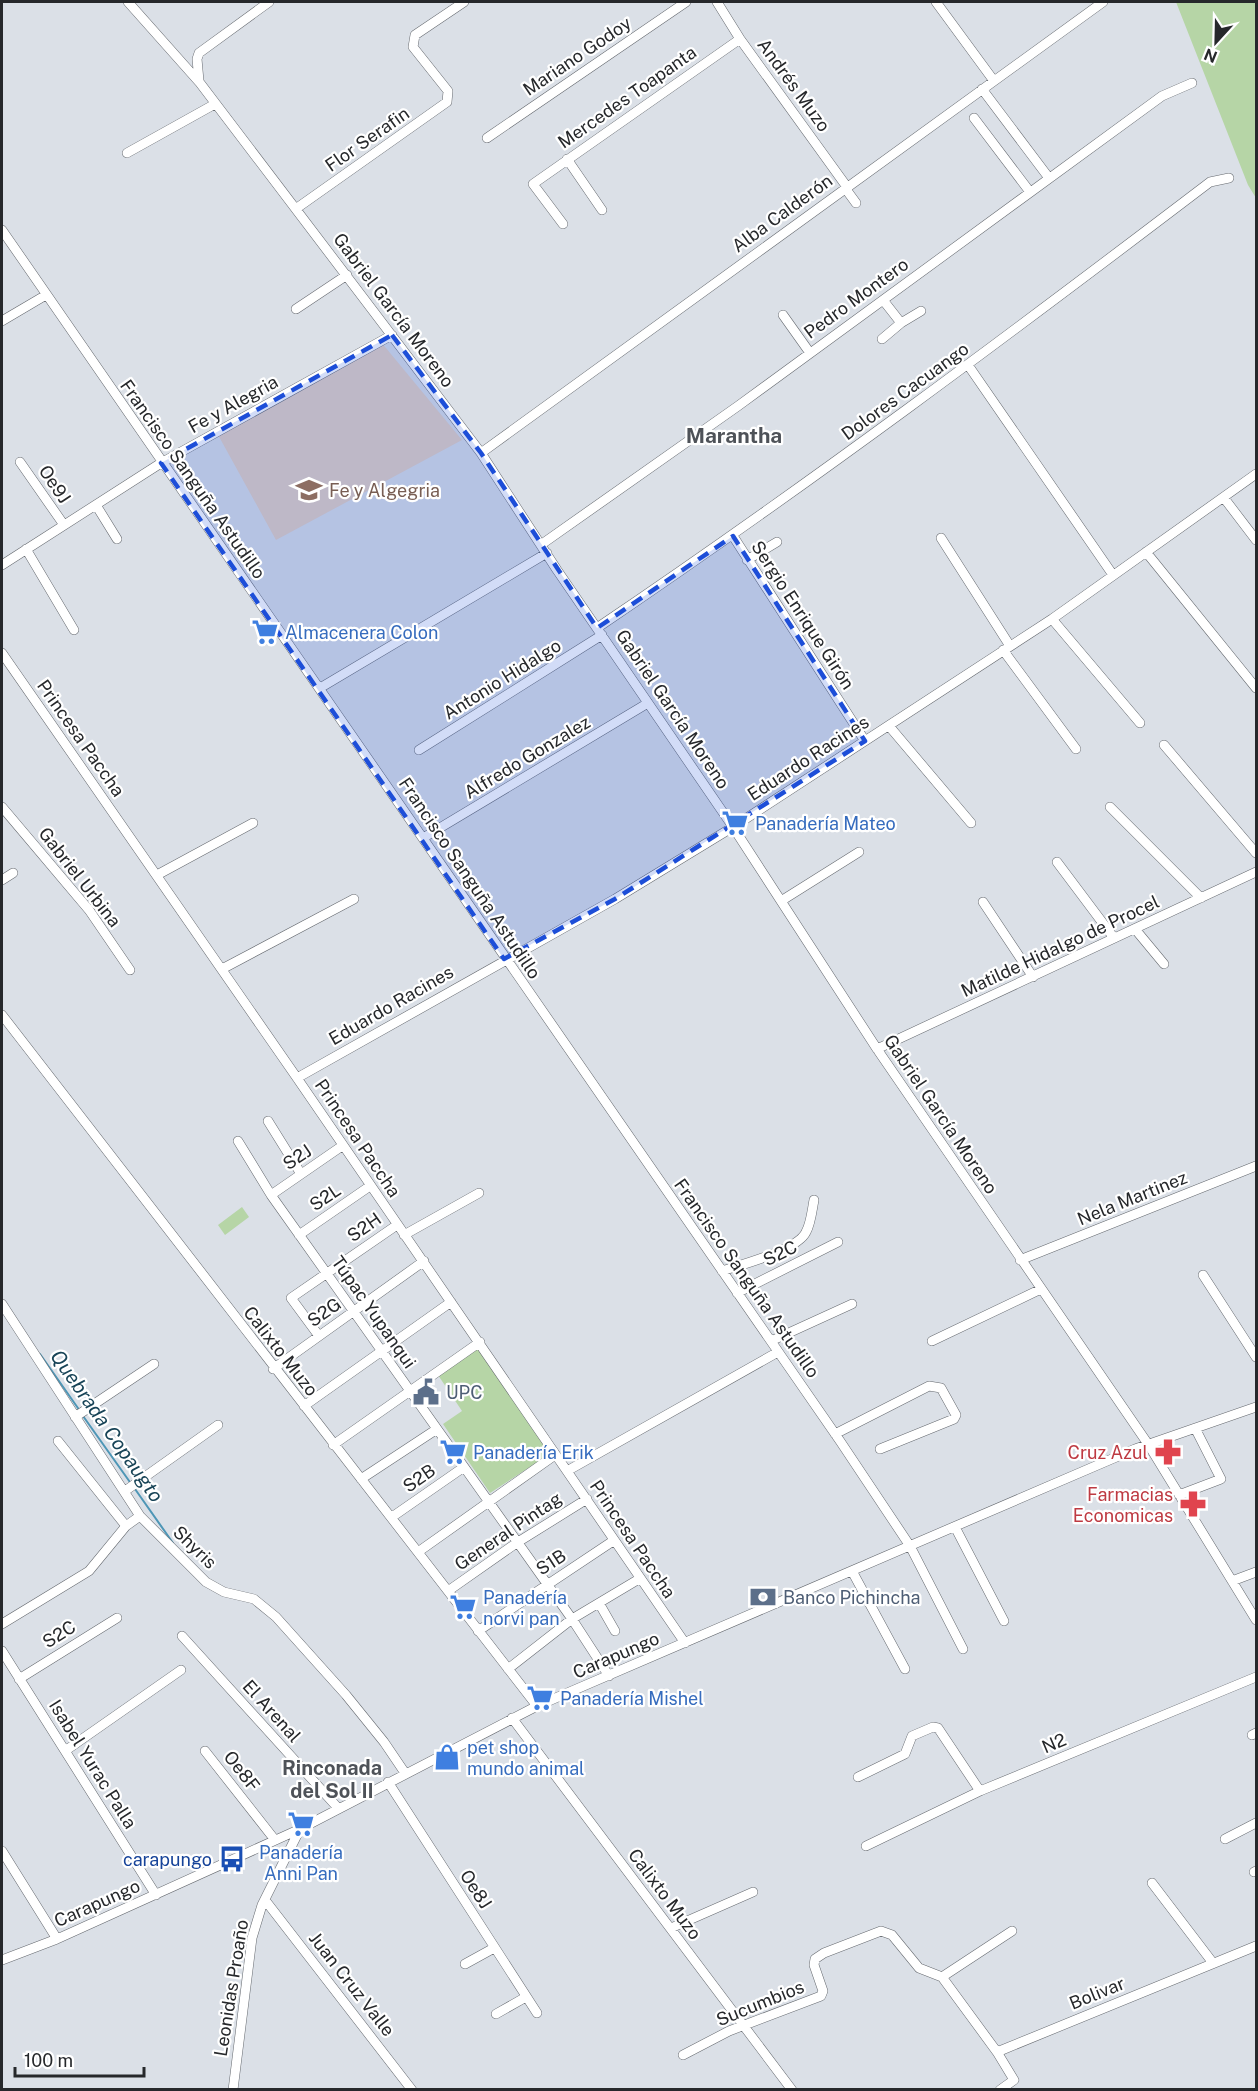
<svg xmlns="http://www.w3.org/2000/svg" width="1258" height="2091" viewBox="0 0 1258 2091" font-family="'Public Sans',sans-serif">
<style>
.education{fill:#e6d2c3}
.green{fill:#b6d5a6}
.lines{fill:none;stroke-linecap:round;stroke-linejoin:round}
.stream{stroke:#4e96b6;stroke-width:2}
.minor-casing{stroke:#65696f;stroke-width:10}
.minor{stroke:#fff;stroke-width:9}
.marked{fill:#1d4ed8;fill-opacity:0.2;stroke:#1d4ed8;stroke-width:4.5;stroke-dasharray:12 8;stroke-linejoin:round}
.labels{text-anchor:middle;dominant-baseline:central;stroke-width:4.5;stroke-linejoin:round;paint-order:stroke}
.street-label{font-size:18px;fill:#26282b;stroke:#fff}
.education-label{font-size:18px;fill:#785e54;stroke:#fff;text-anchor:start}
.shop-label{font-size:18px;fill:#366cbe;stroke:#fff;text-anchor:start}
.service-label{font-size:18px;fill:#4e5e75;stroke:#fff;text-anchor:start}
.health-label{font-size:18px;fill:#be3a42;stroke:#fff;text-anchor:end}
.transit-label{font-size:18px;fill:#164399;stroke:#fff;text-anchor:end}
.water-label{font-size:20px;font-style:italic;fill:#184457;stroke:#fff}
.neighbourhood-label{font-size:20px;font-weight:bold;fill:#4e5258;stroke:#fff}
.quarter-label{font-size:21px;font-weight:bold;fill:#4e5258;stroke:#fff}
</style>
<rect width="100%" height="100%" fill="#dbe0e7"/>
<path class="education" d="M381,342L462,440L276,540L217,433Z"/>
<path class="green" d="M1176,2H1256V198L1248,185Z
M242,1207L249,1217L225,1235L218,1225Z
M478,1348L550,1454L490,1493L443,1424L462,1411L438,1375Z"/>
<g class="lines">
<path class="stream" d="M40,1354L80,1411
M83,1416L132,1485
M135,1489L173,1543"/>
<g class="minor-casing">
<path id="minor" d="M128,2L200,83L481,453L557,570L733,827L877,1049L1148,1444L1256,1620
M717,2L740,39L847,187
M936,2L994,81
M199,81L197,59L199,53L269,2
M982,89L1049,178
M974,118L1030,192
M487,138L686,2
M127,153L215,104
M567,159L602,210
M845,188L856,203
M297,208L447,102L448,91L413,47L415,35L464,2
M563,224L533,184L740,39
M2,230L840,1441L910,1546L963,1649
M296,309L347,275
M783,315L810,353
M2,321L46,295
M901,323L921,311
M882,339L901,323L883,300
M968,365L1113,575
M481,453L1103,2
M20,462L64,525
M1224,498L1256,540
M96,505L117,539
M733,536L865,741
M941,538L1010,646
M542,544L738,406L1162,96L1192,83
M26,549L74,630
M1146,552L1256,688
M747,560L777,542
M2,565L161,463L392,335
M1052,619L1140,723
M597,628C807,486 1009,335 1210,182L1229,178
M1003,650L1076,749
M2,653L297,1078L685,1643
M320,688L547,553
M889,726L971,823
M1164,745L1256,853
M419,750L602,635
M2,807L89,910L130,970
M1110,807L1201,898
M423,838L648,703
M1057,862L1114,938
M157,875L253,823
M2,880L13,873
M781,901L859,852
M983,902L1033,977
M1135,929L1164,964
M222,969L354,899
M2,1015C179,1246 358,1476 537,1706
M877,1049L1256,872
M297,1078L615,899L733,827L1052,619L1256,474
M268,1121L301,1174
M238,1141L271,1195L572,1619L609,1676
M271,1195L342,1146
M299,1235L370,1186
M404,1235L479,1193
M1020,1260L1256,1166
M722,1271C740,1265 798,1250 806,1232C811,1223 812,1210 814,1200
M1203,1275L1256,1357
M737,1293L838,1242
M2,1304L140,1516L206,1582L224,1592L254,1599L276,1617L346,1695L384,1742L405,1773
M319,1336L291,1298L397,1225
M771,1341L852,1304
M932,1341L1041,1289
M273,1369L424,1261
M304,1406L451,1302
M75,1417L154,1364
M835,1434L929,1386L941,1388L956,1415L954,1419L880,1449
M58,1441L126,1526
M333,1445L480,1342
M567,1471L778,1352
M361,1479L437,1429
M125,1491L218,1425
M1179,1495L1221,1479L1195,1428
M392,1517L464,1467
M955,1527L1004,1621
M418,1552L555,1455
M852,1571L905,1669
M1232,1581L1256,1572
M448,1591L518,1542L587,1499
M599,1603L615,1631
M2,1624L89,1571L126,1526L140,1516
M478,1631L613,1541
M182,1636L338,1808
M2,1651L156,1895
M508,1669L572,1619L639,1579
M19,1679L117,1618
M512,1718L792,2090
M1252,1735L1256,1733
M65,1751L181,1670
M205,1751L275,1840
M858,1777L905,1754L912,1736L933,1727L938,1728L980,1791
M388,1782L537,2013
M1225,1839L1256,1823
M866,1846L980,1791L1256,1677
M2,1851L57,1939
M1254,1872L1256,1871
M1152,1883L1213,1963
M265,1900L412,2090
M671,1928L753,1892
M2,1960L57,1939L300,1829L537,1706L1135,1449L1256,1407
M465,1964L494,1948
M942,1977L1012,1931
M496,2014L526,1997
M683,2055L729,2031L821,1996L823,1991L814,1965L815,1959L824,1953L881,1931L892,1935L919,1968L942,1977L997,2052
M233,2090L252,1938L262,1905L300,1829
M1000,2090L1014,2080L997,2052L1256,1946"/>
</g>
<use href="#minor" class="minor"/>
</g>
<path class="marked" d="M392,335L481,453L597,628L733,536L865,741L615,899L504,959L161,463Z"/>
<defs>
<g id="school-bare" transform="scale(2.07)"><path d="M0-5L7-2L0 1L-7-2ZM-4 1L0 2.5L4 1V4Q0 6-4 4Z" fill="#8d6e63" stroke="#fff" stroke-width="2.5" paint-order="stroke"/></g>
<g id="supermarket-bare" transform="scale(2.07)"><path d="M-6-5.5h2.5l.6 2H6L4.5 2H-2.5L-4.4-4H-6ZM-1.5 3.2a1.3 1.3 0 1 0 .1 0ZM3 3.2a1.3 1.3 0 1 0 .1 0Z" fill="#3f7fe0" stroke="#fff" stroke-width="2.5" paint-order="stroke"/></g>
<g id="civic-bare" transform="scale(2.07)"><path d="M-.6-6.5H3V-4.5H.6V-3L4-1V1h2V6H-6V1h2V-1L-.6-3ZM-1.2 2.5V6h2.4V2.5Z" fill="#5c6f8a" stroke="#fff" stroke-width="2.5" paint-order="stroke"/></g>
<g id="pharmacy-bare" transform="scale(2.07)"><path d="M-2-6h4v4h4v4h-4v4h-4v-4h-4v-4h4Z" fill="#e0444e" stroke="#fff" stroke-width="2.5" paint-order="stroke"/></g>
<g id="bank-bare" transform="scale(2.07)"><path d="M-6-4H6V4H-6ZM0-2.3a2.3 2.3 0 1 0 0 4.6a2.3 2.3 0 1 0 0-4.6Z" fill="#5c6f8a" stroke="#fff" stroke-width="2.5" paint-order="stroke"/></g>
<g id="shop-bare" transform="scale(2.07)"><path d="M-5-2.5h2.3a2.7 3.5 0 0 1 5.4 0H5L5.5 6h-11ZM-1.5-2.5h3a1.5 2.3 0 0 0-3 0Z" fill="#3f7fe0" stroke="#fff" stroke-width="2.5" paint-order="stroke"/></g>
<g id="bus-bare" transform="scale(2.07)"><path d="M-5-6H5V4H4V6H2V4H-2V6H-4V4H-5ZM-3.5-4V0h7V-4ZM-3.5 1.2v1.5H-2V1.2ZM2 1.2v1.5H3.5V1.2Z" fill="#1a4fb4" stroke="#fff" stroke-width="2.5" paint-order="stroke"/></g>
</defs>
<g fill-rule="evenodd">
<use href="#school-bare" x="309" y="490"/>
<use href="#supermarket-bare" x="265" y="632"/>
<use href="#supermarket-bare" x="735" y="823"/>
<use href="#civic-bare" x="426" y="1392"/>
<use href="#supermarket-bare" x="453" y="1452"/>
<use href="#pharmacy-bare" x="1168" y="1452"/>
<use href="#pharmacy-bare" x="1193" y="1504"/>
<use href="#bank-bare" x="763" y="1597"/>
<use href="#supermarket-bare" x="463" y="1607"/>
<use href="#supermarket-bare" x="540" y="1698"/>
<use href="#shop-bare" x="447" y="1757"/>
<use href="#supermarket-bare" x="301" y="1824"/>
<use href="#bus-bare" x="232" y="1859"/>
</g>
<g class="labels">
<g class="street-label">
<text transform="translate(577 56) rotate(-34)">Mariano Godoy</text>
<text transform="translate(794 85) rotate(54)">Andrés Muzo</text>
<text transform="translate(627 97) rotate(-35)">Mercedes Toapanta</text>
<text transform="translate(367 139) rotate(-35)">Flor Serafin</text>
<text transform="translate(782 213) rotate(-36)">Alba Calderón</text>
<text transform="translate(856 298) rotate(-36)">Pedro Montero</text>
<text transform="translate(394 310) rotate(53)">Gabriel García Moreno</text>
<text transform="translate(905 391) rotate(-36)">Dolores Cacuango</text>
<text transform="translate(233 404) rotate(-29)">Fe y Alegria</text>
<text transform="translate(193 479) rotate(55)">Francisco Sanguña Astudillo</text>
<text transform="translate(55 484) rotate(56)">Oe9J</text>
<text transform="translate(803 615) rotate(57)">Sergio Enrique Girón</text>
<text transform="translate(502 679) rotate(-32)">Antonio Hidalgo</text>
<text transform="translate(673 709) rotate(56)">Gabriel García Moreno</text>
<text transform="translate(81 738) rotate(55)">Princesa Paccha</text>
<text transform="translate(527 757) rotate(-31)">Alfredo Gonzalez</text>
<text transform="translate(808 758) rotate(-33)">Eduardo Racines</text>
<text transform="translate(80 877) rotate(52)">Gabriel Urbina</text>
<text transform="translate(470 878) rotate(56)">Francisco Sanguña Astudillo</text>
<text transform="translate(1060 946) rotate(-25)">Matilde Hidalgo de Procel</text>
<text transform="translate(391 1005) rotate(-30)">Eduardo Racines</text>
<text transform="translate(941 1114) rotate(56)">Gabriel García Moreno</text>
<text transform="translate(358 1138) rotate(56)">Princesa Paccha</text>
<text transform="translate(297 1157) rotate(-34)">S2J</text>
<text transform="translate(325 1197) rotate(-34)">S2L</text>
<text transform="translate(1132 1198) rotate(-22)">Nela Martinez</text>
<text transform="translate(364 1227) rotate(-35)">S2H</text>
<text transform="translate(780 1253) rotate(-26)">S2C</text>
<text transform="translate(747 1278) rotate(55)">Francisco Sanguña Astudillo</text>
<text transform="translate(324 1312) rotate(-35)">S2G</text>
<text transform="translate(374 1312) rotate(55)">Túpac Yupanqui</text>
<text transform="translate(281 1351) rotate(52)">Calixto Muzo</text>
<text transform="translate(419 1478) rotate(-35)">S2B</text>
<text transform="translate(508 1531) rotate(-34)">General Pintag</text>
<text transform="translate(633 1539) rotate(56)">Princesa Paccha</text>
<text transform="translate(195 1547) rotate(44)">Shyris</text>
<text transform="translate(551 1562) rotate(-33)">S1B</text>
<text transform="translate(59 1634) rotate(-32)">S2C</text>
<text transform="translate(616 1655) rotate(-23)">Carapungo</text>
<text transform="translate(272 1711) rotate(48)">El Arenal</text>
<text transform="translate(1054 1743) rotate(-23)">N2</text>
<text transform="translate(93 1764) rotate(58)">Isabel Yurac Palla</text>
<text transform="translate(242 1771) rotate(52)">Oe8F</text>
<text transform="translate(476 1889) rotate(57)">Oe8J</text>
<text transform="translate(665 1894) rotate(53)">Calixto Muzo</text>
<text transform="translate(97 1903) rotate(-24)">Carapungo</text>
<text transform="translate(352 1984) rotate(52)">Juan Cruz Valle</text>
<text transform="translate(231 1988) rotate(-81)">Leonidas Proaño</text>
<text transform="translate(1097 1993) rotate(-22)">Bolivar</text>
<text transform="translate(760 2003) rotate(-22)">Sucumbios</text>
</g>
<g class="education-label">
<text x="329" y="490">Fe y Algegria</text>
</g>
<g class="shop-label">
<text x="285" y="632">Almacenera Colon</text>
<text x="755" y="823">Panadería Mateo</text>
<text x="473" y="1452">Panadería Erik</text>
<text x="483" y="1597">Panadería<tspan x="483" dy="21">norvi pan</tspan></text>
<text x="560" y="1698">Panadería Mishel</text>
<text x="467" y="1747">pet shop<tspan x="467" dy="21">mundo animal</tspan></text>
<text x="301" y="1852" text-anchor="middle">Panadería<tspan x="301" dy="21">Anni Pan</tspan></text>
</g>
<g class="service-label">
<text x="446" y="1392">UPC</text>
<text x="783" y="1597">Banco Pichincha</text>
</g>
<g class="health-label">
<text x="1148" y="1452">Cruz Azul</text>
<text x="1173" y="1494">Farmacias<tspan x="1173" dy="21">Economicas</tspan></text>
</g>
<g class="transit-label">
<text x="212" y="1859">carapungo</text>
</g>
<g class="water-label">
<text transform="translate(107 1426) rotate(55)">Quebrada Copaugto</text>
</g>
<g class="neighbourhood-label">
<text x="332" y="1768">Rinconada<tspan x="332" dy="23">del Sol II</tspan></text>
</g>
<g class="quarter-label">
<text x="734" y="435">Marantha</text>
</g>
</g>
<rect width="1258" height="2091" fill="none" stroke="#26282b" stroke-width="6"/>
<g transform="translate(1216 42) rotate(202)" stroke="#ffffff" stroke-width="4.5" paint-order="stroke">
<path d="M0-4.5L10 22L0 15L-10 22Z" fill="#26282b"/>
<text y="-9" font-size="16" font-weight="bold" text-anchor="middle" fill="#26282b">N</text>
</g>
<path d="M15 2067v9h129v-9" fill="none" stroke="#26282b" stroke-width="3"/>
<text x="24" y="2067" font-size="18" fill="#26282b" stroke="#ffffff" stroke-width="4.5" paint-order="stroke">100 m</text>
</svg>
